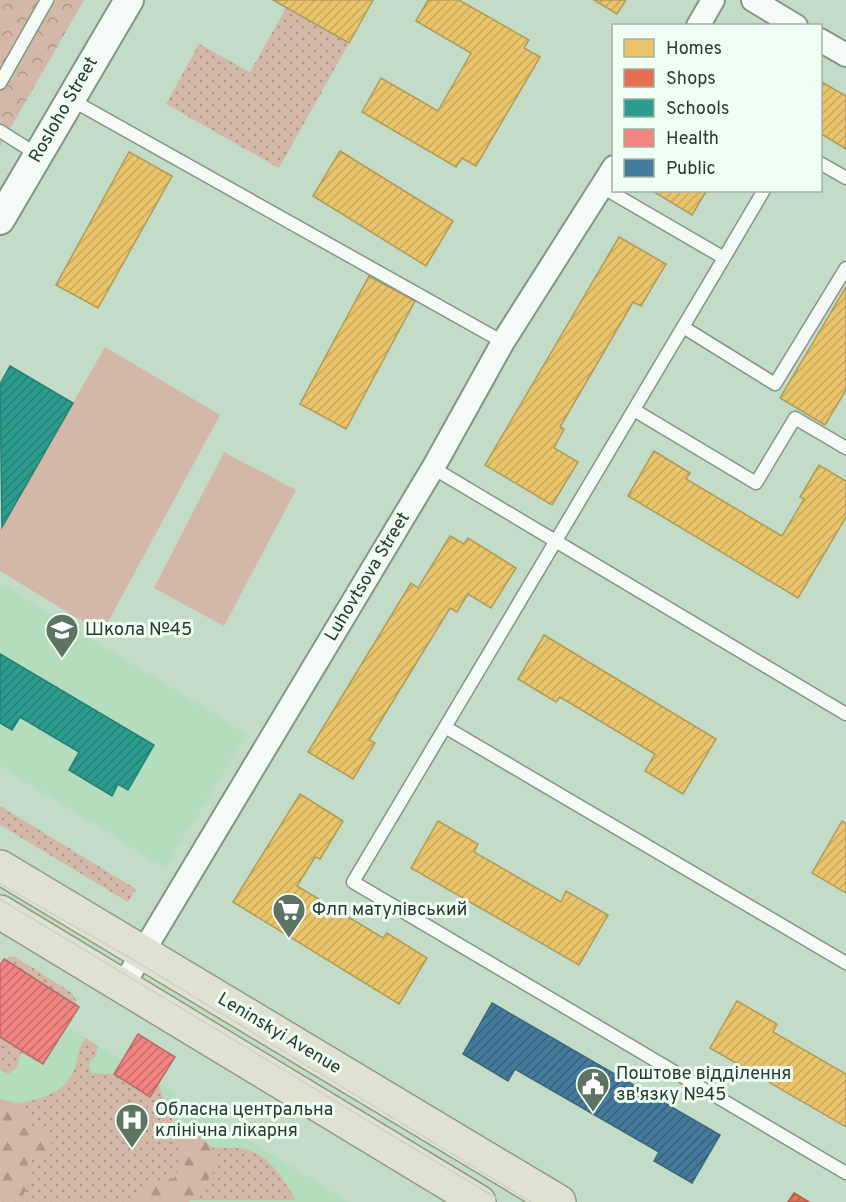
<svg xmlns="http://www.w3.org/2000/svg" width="846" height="1202" viewBox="0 0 846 1202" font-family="Overpass,sans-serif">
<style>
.built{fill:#b3ddbc}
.grass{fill:url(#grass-dots)}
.forest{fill:url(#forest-firs)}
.park{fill:url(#park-crowns)}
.pitch{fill:#d3b8a8}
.homes{fill:url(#homes-hatch);stroke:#af9b57;stroke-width:1.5}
.shops{fill:url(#shops-hatch);stroke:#ad5f46;stroke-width:1.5}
.schools{fill:url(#schools-hatch);stroke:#297f71;stroke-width:1.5}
.health{fill:url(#health-hatch);stroke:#b56e68;stroke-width:1.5}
.public{fill:url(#public-hatch);stroke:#3c687b;stroke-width:1.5}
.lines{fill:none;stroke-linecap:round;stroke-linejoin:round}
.service-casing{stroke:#829687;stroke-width:15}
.minor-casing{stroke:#829687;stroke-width:26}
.tertiary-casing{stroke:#829687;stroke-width:32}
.primary-casing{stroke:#959c7c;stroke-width:36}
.service{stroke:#f6faf7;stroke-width:12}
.minor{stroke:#f6faf7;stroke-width:22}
.tertiary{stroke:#f6faf7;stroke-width:28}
.primary{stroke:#e1e1d1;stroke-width:33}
.tram{stroke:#cbd3cd;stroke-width:1.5}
.labels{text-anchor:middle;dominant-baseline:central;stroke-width:6;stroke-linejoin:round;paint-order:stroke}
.street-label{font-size:18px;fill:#273a2c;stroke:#f0fff3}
.poi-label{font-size:18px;fill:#273a2c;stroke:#f0fff3;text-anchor:start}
</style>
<defs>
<pattern id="grass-dots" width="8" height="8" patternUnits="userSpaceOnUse" patternTransform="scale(1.5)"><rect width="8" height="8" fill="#d3b8a8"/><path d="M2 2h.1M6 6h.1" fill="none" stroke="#ab9789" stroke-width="1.8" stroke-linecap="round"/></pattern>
<pattern id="forest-firs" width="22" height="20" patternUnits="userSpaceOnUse" patternTransform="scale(1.5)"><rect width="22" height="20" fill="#d3b8a8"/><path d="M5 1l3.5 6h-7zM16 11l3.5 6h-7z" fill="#ab9789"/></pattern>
<pattern id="park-crowns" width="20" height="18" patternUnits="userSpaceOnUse" patternTransform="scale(1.5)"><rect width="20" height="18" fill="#d3b8a8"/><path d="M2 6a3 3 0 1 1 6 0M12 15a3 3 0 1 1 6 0" fill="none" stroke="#ab9789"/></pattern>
<pattern id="homes-hatch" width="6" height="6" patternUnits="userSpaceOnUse" patternTransform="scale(1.5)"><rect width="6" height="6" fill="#e9c46a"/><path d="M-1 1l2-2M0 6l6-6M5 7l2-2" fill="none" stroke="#c8a95c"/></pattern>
<pattern id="shops-hatch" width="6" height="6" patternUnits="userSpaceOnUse" patternTransform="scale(1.5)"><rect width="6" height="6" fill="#e76f51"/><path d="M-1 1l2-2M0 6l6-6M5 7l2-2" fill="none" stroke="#bb5c43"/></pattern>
<pattern id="schools-hatch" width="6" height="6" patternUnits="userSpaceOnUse" patternTransform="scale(1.5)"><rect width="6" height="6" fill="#2a9d8f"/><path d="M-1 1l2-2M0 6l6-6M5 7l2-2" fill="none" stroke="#248175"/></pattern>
<pattern id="health-hatch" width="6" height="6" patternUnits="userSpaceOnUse" patternTransform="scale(1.5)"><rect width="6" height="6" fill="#f28482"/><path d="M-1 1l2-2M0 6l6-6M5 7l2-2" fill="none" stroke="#c46d6b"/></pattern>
<pattern id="public-hatch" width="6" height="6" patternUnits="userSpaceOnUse" patternTransform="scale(1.5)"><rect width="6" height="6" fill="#457b9d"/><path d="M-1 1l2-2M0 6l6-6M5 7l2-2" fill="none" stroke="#376079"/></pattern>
</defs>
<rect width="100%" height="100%" fill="#c2dcc8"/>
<path class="built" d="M0,583L247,734L165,868L0,766Z
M67,1027L122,1060L114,1074L149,1097L158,1083L348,1202H0V1037L43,1064Z"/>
<path class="grass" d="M286,8L349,43L279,168L166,104L199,44L250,72Z
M0,806L136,889L128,902L0,825Z
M14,956L72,993L79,1007L4,959Z
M0,1037L43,1064L21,1053L17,1068L8,1074L0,1069Z
M86,1038L98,1046L96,1056L89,1062L91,1073L114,1074L149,1097L158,1083L175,1127V1138L183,1151L182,1166L174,1178L148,1186L131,1202H0V1198H21L26,1164L35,1158L29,1129L30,1113L17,1103C42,1100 68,1092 76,1064C79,1054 78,1046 86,1038Z
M212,1147C222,1149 237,1147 245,1149C271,1156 283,1179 296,1200H186L202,1189L215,1168Z"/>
<path class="forest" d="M0,1099L17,1103L30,1113V1129L46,1126L52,1140L46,1156L35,1158L27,1164L34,1177L21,1198H0Z
M187,1124L212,1147L216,1168L202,1189L187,1200L191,1202H131L148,1186L174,1178C191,1151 175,1152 175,1127Z"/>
<path class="park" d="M0,0H84L0,146Z"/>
<path class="pitch" d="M105,347L220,415L102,633L0,571V530Z
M224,452L296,490L224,626L154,588Z"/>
<path class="homes" d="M273,0H373L349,43Z
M428,0H459L529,40L524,48L540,57L476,166L462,158L456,167L362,112L381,78L438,111L471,53L416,21Z
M594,0H626L617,14Z
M820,81L846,96V149L820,133Z
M340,151L453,221L426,266L313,196Z
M129,152L172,176L98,308L56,285Z
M651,190H707L692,215Z
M619,237L666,264L641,306L633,302L560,427L564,429L554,448L578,462L552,505L485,465Z
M369,276L415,301L346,429L300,404Z
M846,287V390L825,425L780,398Z
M654,451L690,473L686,479L782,536L804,499L800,497L819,465L846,481V517L798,598L628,496Z
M450,536L464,544L468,538L516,568L491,608L468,594L457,612L450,608L369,740L375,743L353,779L308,752L411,583L418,588Z
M544,635L716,739L683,794L645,771L655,754L560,697L556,702L518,679Z
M300,794L343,821L320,859L315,857L297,886L383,938L387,933L427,958L399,1004L233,902Z
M438,821L478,844L474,852L561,902L566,891L608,915L579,965L411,868Z
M842,821L846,824V893L812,873Z
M737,1001L777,1024L773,1032L846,1074V1127L710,1048Z"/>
<path class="shops" d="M794,1193L809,1202H788Z"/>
<path class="schools" d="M10,366L73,403L2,527L0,384Z
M0,654L154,745L128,790L118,784L112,796L69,770L79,752L20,717L12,730L0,723Z"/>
<path class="health" d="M4,959L79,1007L43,1064L0,1037V965Z
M138,1034L175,1057L150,1097L114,1074Z"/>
<path class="public" d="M492,1003L720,1135L692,1183L654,1161L659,1152L515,1069L508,1081L463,1054Z"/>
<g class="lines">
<g class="service-casing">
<path id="service" d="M0,83L47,0
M70,99L503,342
M0,131L38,155
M820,163L846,178
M602,187L724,258L353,882L846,1173
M724,258L764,190
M683,327L775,384L846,268
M634,410L756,483L795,418L846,448
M433,468L846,714
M445,727L846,963"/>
</g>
<g class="minor-casing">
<path id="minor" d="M753,0L796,26
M698,26L713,0
M820,40L846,55
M122,987L433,468L503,342L614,167"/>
</g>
<g class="tertiary-casing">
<path id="tertiary" d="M0,220L129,0"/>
</g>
<g class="primary-casing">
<path id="primary" d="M0,867L559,1202
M0,912L479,1202"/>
</g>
<use href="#service" class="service"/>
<use href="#minor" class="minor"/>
<use href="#tertiary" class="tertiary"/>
<use href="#primary" class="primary"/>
<path class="tram" d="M0,884L137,962L531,1202
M0,899L503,1202"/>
</g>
<defs>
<g id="school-pin" transform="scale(1.725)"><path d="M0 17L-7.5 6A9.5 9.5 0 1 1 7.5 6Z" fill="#5d7363" stroke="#f0fff3"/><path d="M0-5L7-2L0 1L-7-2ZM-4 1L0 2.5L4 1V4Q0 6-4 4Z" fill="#fff"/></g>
<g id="supermarket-pin" transform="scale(1.725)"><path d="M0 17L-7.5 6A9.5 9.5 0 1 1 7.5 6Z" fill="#5d7363" stroke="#f0fff3"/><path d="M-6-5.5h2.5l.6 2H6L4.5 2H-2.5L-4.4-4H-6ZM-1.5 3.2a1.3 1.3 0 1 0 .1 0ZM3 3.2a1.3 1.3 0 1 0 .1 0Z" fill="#fff"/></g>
<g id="civic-pin" transform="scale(1.725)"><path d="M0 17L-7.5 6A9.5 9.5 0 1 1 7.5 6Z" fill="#5d7363" stroke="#f0fff3"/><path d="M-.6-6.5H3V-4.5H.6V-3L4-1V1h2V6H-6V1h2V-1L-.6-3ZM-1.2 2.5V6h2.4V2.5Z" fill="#fff"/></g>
<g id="hospital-pin" transform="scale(1.725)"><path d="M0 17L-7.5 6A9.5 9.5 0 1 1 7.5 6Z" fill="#5d7363" stroke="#f0fff3"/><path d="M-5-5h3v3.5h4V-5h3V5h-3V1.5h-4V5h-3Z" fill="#fff"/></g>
</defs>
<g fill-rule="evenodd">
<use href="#school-pin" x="62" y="630"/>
<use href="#supermarket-pin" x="289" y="910"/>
<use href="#civic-pin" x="593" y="1084"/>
<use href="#hospital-pin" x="132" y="1120"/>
</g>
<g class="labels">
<g class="street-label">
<text transform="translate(64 110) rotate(-60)">Rosloho Street</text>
<text transform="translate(368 577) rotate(-59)">Luhovtsova Street</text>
<text transform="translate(279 1034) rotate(31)">Leninskyi Avenue</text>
</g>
<g class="poi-label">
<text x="85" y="630">Школа №45</text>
<text x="312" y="910">Флп матулівський</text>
<text x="616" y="1074">Поштове відділення<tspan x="616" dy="21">зв'язку №45</tspan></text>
<text x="155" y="1110">Обласна центральна<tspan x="155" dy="21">клінічна лікарня</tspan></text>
</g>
</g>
<rect x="612" y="24" width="210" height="168" fill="#f0fff3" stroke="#a0b0a3" stroke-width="1.5"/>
<rect x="624" y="39" width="30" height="18" fill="#e9c46a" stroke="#a0b0a3" stroke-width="1.5"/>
<text x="666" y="54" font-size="18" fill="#273a2c">Homes</text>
<rect x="624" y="69" width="30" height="18" fill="#e76f51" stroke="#a0b0a3" stroke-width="1.5"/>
<text x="666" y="84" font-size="18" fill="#273a2c">Shops</text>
<rect x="624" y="99" width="30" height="18" fill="#2a9d8f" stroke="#a0b0a3" stroke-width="1.5"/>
<text x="666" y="114" font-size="18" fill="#273a2c">Schools</text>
<rect x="624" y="129" width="30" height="18" fill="#f28482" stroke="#a0b0a3" stroke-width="1.5"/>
<text x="666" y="144" font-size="18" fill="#273a2c">Health</text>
<rect x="624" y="159" width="30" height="18" fill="#457b9d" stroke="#a0b0a3" stroke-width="1.5"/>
<text x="666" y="174" font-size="18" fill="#273a2c">Public</text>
</svg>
